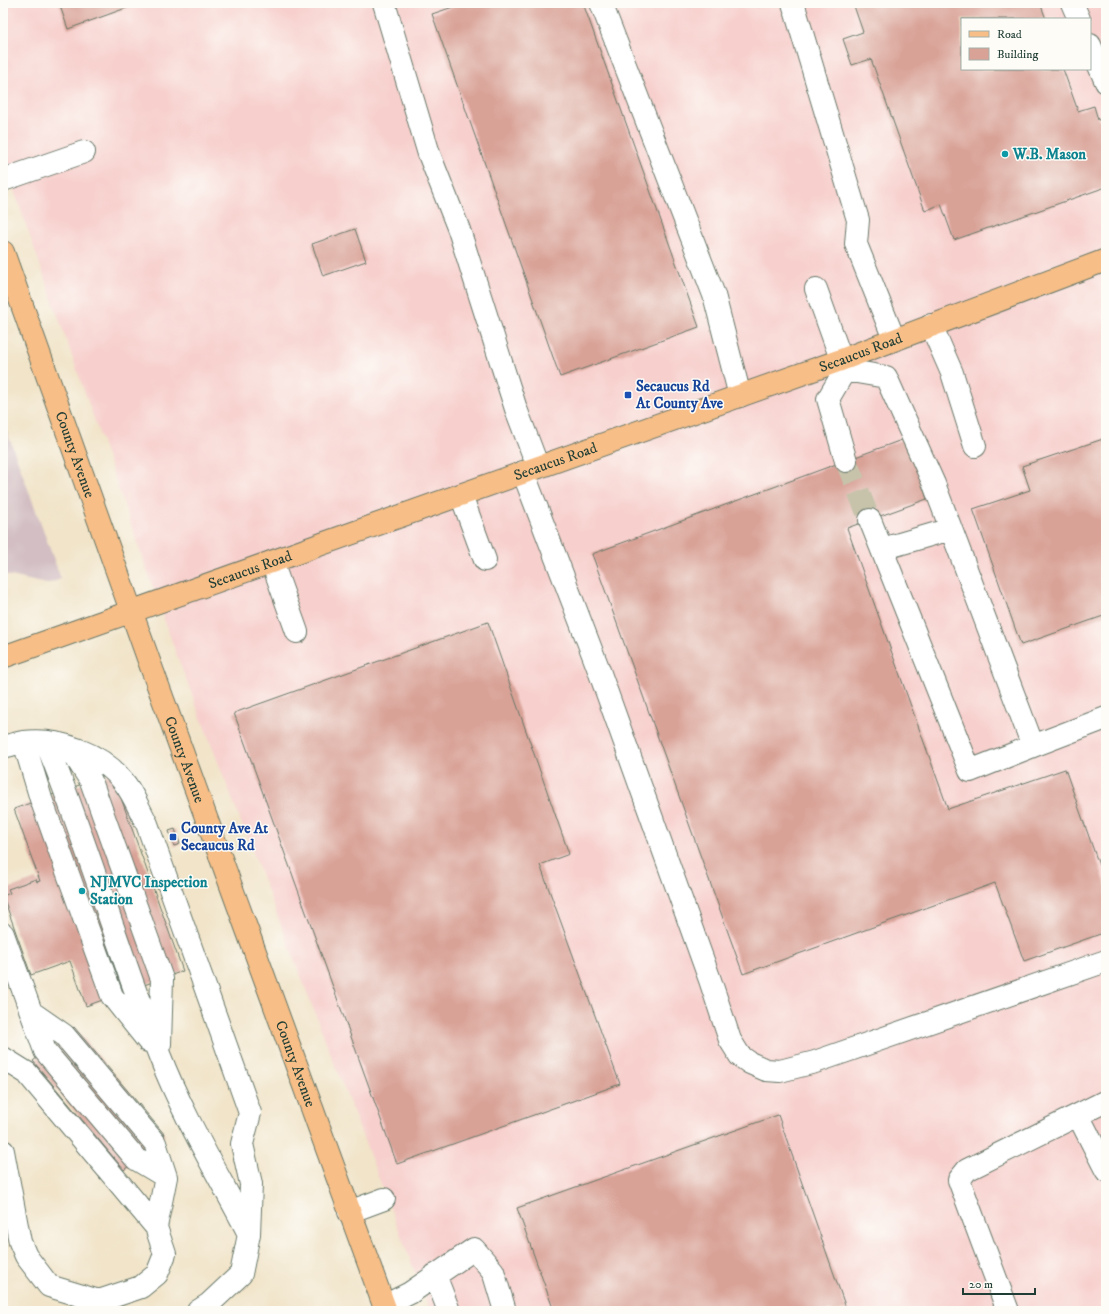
<svg xmlns="http://www.w3.org/2000/svg" width="1109" height="1314" viewBox="0 0 1109 1314" font-family="'IM FELL DW Pica',serif">
<style>
.built{fill:#f7d0cd;fill-rule:evenodd}
.industrial{fill:#d2bec3}
.building{fill:#d9a297}
.lines{fill:none;stroke-linecap:round;stroke-linejoin:round}
.minor-tunnel{stroke:#c7c3ab;stroke-width:22;stroke-dasharray:22 11;stroke-linecap:butt}
.minor-casing{stroke:#687768;stroke-width:24}
.major-casing{stroke:#687768;stroke-width:24}
.minor{stroke:#fff;stroke-width:22}
.major{stroke:#f7be87;stroke-width:22}
.culture-dot{fill:#0f9aa8;stroke:#fdfcf7;stroke-width:1.5}
.transit-dot{fill:#1a4fb4;stroke:#fdfcf7;stroke-width:1.5}
.labels{text-anchor:middle;dominant-baseline:central;stroke-width:3;stroke-linejoin:round;paint-order:stroke}
.culture-label{font-size:15px;font-weight:bold;fill:#0d838f;stroke:#fdfcf7;text-anchor:start}
.street-label{font-size:15px;fill:#1f3d34;stroke:#fdfcf7}
.transit-label{font-size:15px;font-weight:bold;fill:#164399;stroke:#fdfcf7;text-anchor:start}
</style>
<rect width="100%" height="100%" fill="#fdfcf7"/>
<filter id="ink" filterUnits="userSpaceOnUse"><feTurbulence type="fractalNoise" baseFrequency=".025" numOctaves="2"/><feDisplacementMap in="SourceGraphic" scale="8" xChannelSelector="R" yChannelSelector="G"/><feConvolveMatrix kernelMatrix="1 2 1 2 8 2 1 2 1" color-interpolation-filters="sRGB"/></filter>
<filter id="wash" filterUnits="userSpaceOnUse"><feTurbulence type="fractalNoise" baseFrequency=".012" numOctaves="4" result="noise"/><feDisplacementMap in="SourceGraphic" scale="16" xChannelSelector="R" yChannelSelector="G"/><feGaussianBlur stdDeviation="0.9" result="paint"/><feColorMatrix in="noise" values="0 0 0 0 0 0 0 0 0 0 0 0 0 0 0 0 0 1.4 0 .05"/><feComposite in="paint" operator="in"/></filter>
<g filter="url(#wash)">
<rect width="100%" height="100%" fill="#f1e4c9"/>
<path class="built" d="M3,3H1106V1311H430L177,656L3,159ZM962,19H1090V69H962Z"/>
<path class="industrial" d="M3,421L61,579L47,584L6,575L3,576Z"/>
<g id="blocks">
<path class="building" d="M59,3H140L68,29Z
M465,3H583L699,327L560,377L432,14Z
M853,3H1040L1046,19H962V69H1063L1078,111L1094,106L1098,120L1106,119V187L954,240L941,204L925,211L871,59L852,65L843,39L863,32Z
M355,229L366,261L323,276L312,244Z
M907,438L927,499L847,528L948,809L1065,769L1106,885V932L1024,961L995,883L743,974L592,554Z
M1106,438V615L1021,645L973,509L1030,490L1022,466Z
M488,622L569,854L540,865L620,1084L397,1164L234,713Z
M112,773L183,971L86,1006L70,961L31,975L3,896L10,893L8,889L36,879L37,882L40,881L14,809Z
M175,829L180,844L174,846L169,831Z
M74,1027L165,1135L124,1170L33,1061Z
M778,1115L847,1311H554L517,1208Z"/>
</g>
</g>
<g filter="url(#ink)">
<use href="#blocks" fill-opacity="0" stroke="#687768" stroke-width="1"/>
<g class="lines">
<path class="minor-tunnel" d="M846,461L870,520"/>
<g class="minor-casing">
<path id="minor" d="M384,3L429,154L459,230L516,409L538,467
M601,3L714,295L740,396
M793,3L858,220L856,244L894,339
M1072,3L1079,19
M1090,45L1106,82
M3,180L84,152
M816,289L845,370
M931,325L952,373L975,446
M845,370L886,377L934,484L1033,746L970,771L870,520
M845,370L828,399L846,461
M523,472L597,665L710,980L730,1040L740,1056L750,1063L766,1070L780,1071L815,1062L1106,961
M461,495L485,560
M882,549L951,529
M272,562L297,632
M24,742L41,799L112,996L148,1041
M46,742C88,844 118,951 159,1054C183,1116 218,1174 248,1232
M1033,746L1106,718
M3,747C10,745 17,743 24,742C59,738 102,754 123,781C133,793 140,811 147,824L250,1113L242,1144L251,1184L249,1234L241,1274L209,1304L198,1311
M69,747L91,781L162,979L160,1044
M3,934L45,1051L136,1159L166,1177
M31,1012L64,1035L155,1143L166,1177L156,1227
M3,1058L27,1073L156,1227L165,1254L157,1274L141,1287L99,1301L49,1286L26,1256L20,1242L3,1151
M1078,1115L1106,1170
M349,1212L384,1199
M435,1275L449,1311
M384,1306L410,1293L474,1249L493,1271L505,1311
M1008,1311L959,1180L967,1170L1106,1101"/>
</g>
<g class="major-casing">
<g id="major">
<path id="s1" d="M3,252L149,661L386,1311"/>
<path id="s2" d="M3,657L841,360L1106,260"/>
</g>
</g>
<use href="#minor" class="minor"/>
<use href="#major" class="major"/>
</g>
</g>
<g class="culture-dot">
<circle cx="1005" cy="154" r="4"/>
<circle cx="82" cy="891" r="4"/>
</g>
<g class="transit-dot">
<rect x="624" y="391" width="8" height="8" rx="2"/>
<rect x="169" y="833" width="8" height="8" rx="2"/>
</g>
<g class="labels">
<g class="culture-label">
<text x="1013" y="154">W.B. Mason</text>
<text x="90" y="882">NJMVC Inspection<tspan x="90" dy="17">Station</tspan></text>
</g>
<g class="street-label">
<text stroke="none"><textPath href="#s2" startOffset="910">Secaucus Road</textPath></text>
<text stroke="none"><textPath href="#s1" startOffset="215">County Avenue</textPath></text>
<text stroke="none"><textPath href="#s2" startOffset="586">Secaucus Road</textPath></text>
<text stroke="none"><textPath href="#s2" startOffset="262">Secaucus Road</textPath></text>
<text stroke="none"><textPath href="#s1" startOffset="539">County Avenue</textPath></text>
<text stroke="none"><textPath href="#s1" startOffset="863">County Avenue</textPath></text>
</g>
<g class="transit-label">
<text x="636" y="386">Secaucus Rd<tspan x="636" dy="17">At County Ave</tspan></text>
<text x="181" y="828">County Ave At<tspan x="181" dy="17">Secaucus Rd</tspan></text>
</g>
</g>
<rect width="1109" height="1314" fill="none" stroke="#fdfcf7" stroke-width="16"/>
<rect x="961" y="18" width="130" height="52" fill="#fdfcf7" stroke="#a4b0a9"/>
<rect x="969" y="31" width="20" height="6" fill="#f7be87" stroke="#a4b0a9"/>
<text x="997" y="38" font-size="12" fill="#1f3d34">Road</text>
<rect x="969" y="48" width="20" height="12" fill="#d9a297" stroke="#a4b0a9"/>
<text x="997" y="58" font-size="12" fill="#1f3d34">Building</text>
<path d="M963 1288v6h72v-6" fill="none" stroke="#1f3d34" stroke-width="2"/>
<text x="969" y="1288" font-size="12" fill="#1f3d34" stroke="#fdfcf7" stroke-width="3" paint-order="stroke">20 m</text>
</svg>
